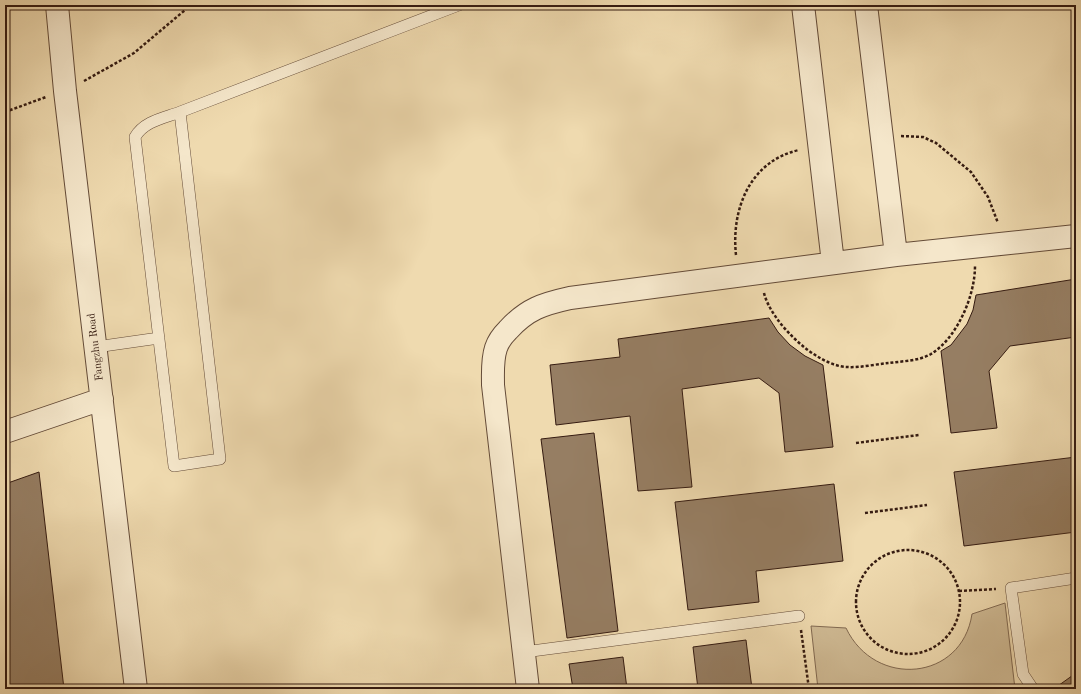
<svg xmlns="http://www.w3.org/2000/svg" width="1081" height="694" viewBox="0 0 1081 694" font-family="'Old Standard TT',serif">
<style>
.green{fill:#cfba94;stroke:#826a52}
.building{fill:#967e63;stroke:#351b11}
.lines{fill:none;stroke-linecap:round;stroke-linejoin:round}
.lane-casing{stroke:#644b38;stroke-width:12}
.street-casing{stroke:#644b38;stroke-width:24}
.path{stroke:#351b11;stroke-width:2.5;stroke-dasharray:3 2;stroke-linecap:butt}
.lane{stroke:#f5e7cb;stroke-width:11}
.street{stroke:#f5e7cb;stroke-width:22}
.labels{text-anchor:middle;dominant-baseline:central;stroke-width:3;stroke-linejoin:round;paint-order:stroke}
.street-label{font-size:11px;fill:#351b11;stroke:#f5e7cb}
</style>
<rect width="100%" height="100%" fill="#efdaaf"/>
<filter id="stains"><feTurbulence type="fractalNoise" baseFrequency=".005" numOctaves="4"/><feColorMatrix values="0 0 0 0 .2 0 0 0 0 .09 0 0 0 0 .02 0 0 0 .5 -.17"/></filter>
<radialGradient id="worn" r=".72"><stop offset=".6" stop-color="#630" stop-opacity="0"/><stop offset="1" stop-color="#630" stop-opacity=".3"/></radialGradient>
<path class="green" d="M1005,603L1015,689H818L811,626L846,628C875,689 962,681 972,614Z"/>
<path class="building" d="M1076,279V337L1010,346L989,371L997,428L951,433L941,351L951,345L967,324L973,310L976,295Z
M769,318L778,332L790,345L805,356L823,365L833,447L785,452L779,393L759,378L682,389L692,487L638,491L630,416L556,425L550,365L620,357L618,339Z
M594,433L618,631L567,638L541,439Z
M1076,457V532L964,546L954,472Z
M39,472L64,689H5V484Z
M834,484L843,561L756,571L759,602L688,610L675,502Z
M746,640L752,689H698L693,647Z
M623,657L627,689H573L569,664Z
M1076,673V689H1055V688Z"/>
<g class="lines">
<g class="lane-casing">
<path id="lane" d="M180,112C164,118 144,121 135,137L174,466L220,459L180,112L459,5
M96,347L159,338
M524,652L799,616
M1033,689L1023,674L1011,588L1076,578"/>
</g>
<g class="street-casing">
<path id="street" d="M57,5L65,91L136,689
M803,5L833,263
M866,5L896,255
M5,432L102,399
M528,689L493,385C493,372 492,360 496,348C498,342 503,335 508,330C527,309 543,304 570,298L896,255L1076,236"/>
</g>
<path class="path" d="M84,81L134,53L191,5
M5,112L46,97
M901,136L923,137L936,143L971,172L988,197L998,223
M736,255C731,209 750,161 799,150
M764,293C771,322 816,366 847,367C860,368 876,364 889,363C903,361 919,361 931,354C957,338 975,296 975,266
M856,443L919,435
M865,513L927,505
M856 602a52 52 0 1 1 104 0a52 52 0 1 1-104 0Z
M959,591L996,589
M801,630L809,689"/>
<use href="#lane" class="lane"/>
<use href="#street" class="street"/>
</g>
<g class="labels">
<g class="street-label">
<text transform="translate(96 347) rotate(-97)">Fangzhu Road</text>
</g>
</g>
<rect width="1081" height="694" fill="none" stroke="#efdaaf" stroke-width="20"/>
<rect x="6" y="6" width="1069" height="682" fill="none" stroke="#351b11" stroke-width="2"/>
<rect x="10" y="10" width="1061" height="674" fill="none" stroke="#351b11"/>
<rect width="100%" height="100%" filter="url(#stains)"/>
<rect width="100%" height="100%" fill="url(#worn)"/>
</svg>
